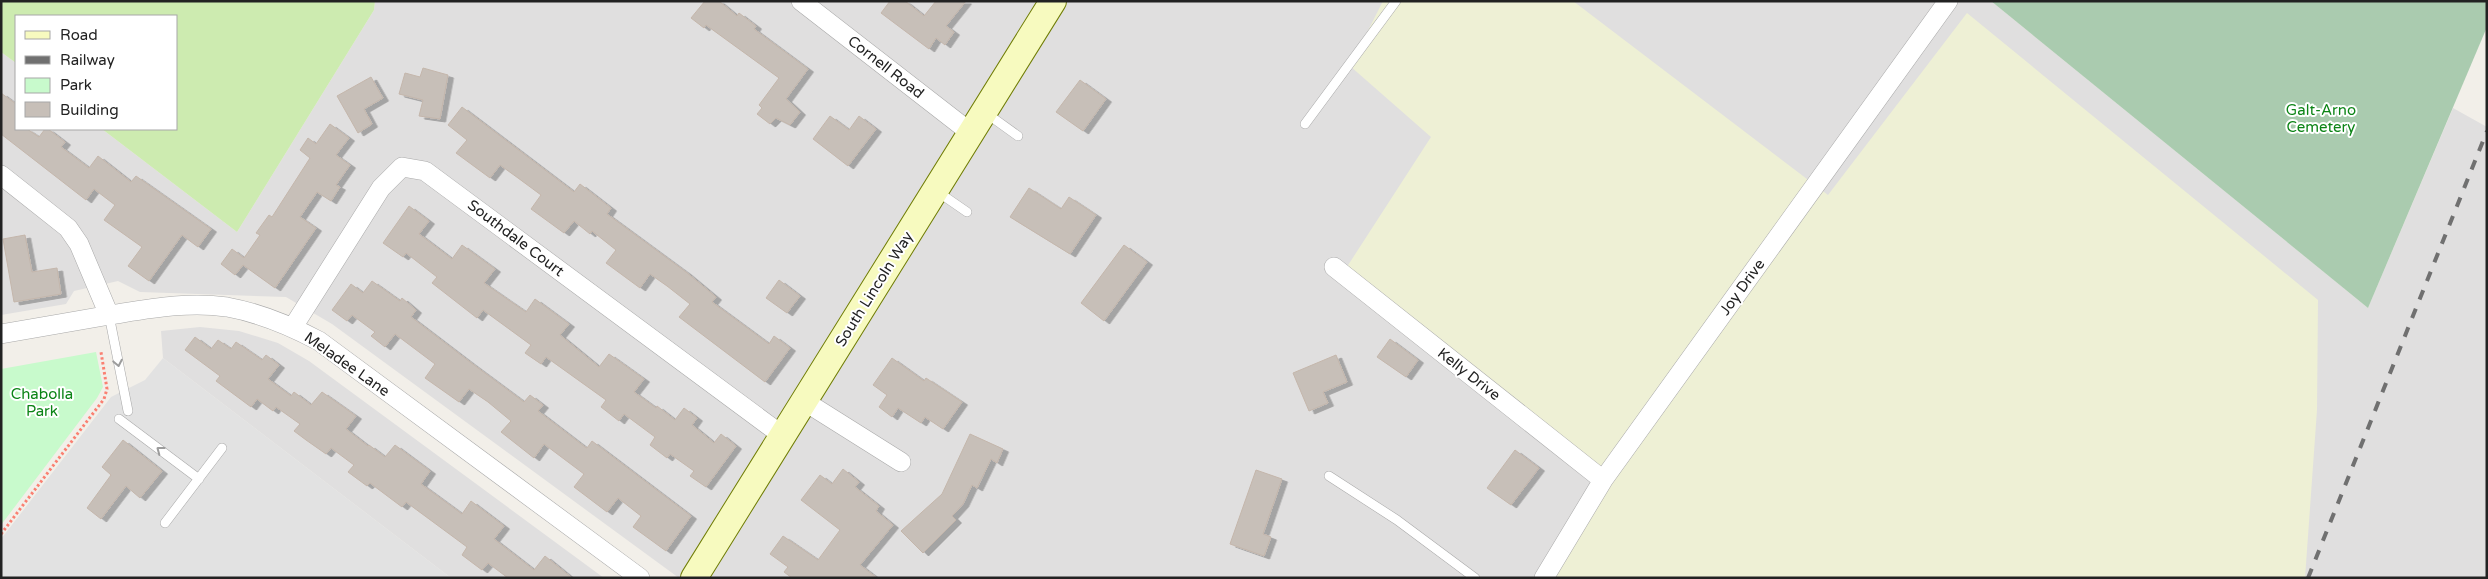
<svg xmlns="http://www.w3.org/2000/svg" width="2488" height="579" viewBox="0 0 2488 579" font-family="'Varela Round',sans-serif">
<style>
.residential{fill:#e0dfdf}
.farmland{fill:#eef0d5}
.grass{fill:#cdebb0}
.cemetery{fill:#aacbaf}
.park{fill:#c8facc}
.parking{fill:#e2e2e2}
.building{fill:#c7bfb8;stroke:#c4b6ab;filter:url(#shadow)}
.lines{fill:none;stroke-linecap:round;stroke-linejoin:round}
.lane-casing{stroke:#a9a9a9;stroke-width:10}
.street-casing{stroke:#a9a9a9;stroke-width:20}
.secondary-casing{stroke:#707d05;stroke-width:28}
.path{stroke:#fa8072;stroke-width:3;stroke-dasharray:2.5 2.5;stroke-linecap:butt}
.lane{stroke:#fff;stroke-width:9}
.street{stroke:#fff;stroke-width:19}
.secondary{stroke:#f7fabf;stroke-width:26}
.rail{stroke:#707070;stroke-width:4;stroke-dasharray:10 10;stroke-linecap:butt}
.oneway{stroke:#9c9c9c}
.labels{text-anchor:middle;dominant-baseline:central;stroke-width:4;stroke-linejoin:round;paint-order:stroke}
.street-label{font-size:15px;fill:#222;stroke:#fff}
.park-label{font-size:15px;fill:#0c8416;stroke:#fff}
</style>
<defs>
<filter id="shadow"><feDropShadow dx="5.5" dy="3" stdDeviation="0" flood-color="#0004"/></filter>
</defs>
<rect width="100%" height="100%" fill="#f2efe9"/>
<path class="residential" d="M375,1H1991L2368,308L2453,108L2487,127V578H679L332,324L286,297L140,292L118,281L74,291L66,304L1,315V52L16,63V129H102L237,232L374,10Z
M200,327L239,331L278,343L309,361L604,578H451L163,358L161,331Z"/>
<path class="farmland" d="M1383,1H1573L1828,195L1967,13L2318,300L2317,410L2305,578H1542L1609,486L1343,273L1431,137L1350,66Z"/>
<path class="grass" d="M1,1H375L374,10L237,232L102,129H176V16H16V63L1,52Z"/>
<path class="cemetery" d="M1991,1H2487V27L2368,308Z"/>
<path class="park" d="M96,352L103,387L97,398L1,525V369Z"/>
<path class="parking" d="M163,358L451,578H1V539L111,397L145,380Z"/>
<path class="building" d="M705,1H719L737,16L739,13L756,26L754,29L808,69L786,99L800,112L790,125L776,118L770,124L757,114L762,108L759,105L779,78L706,25L704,28L691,18Z
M890,1H905L924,16L936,1H966L946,26L954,32L945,45L936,38L929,49L881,13Z
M423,68L448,75L440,119L419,116L423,100L399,94L405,73L420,77Z
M371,77L383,98L364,109L372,124L358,133L337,96Z
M1080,80L1106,99L1083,131L1056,112Z
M1,93L16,104V129H27L39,137L45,129H48L65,142L61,147L89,168L98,156L131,182L136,176L211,229L198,247L182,235L149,281L128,266L142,247L104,220L115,205L94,189L86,200L1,134Z
M462,107L574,192L580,184L611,208L607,214L686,272L716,297L712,302L769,344L774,336L790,348L765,382L679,317L690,304L667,286L650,274L640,288L606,263L616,250L592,231L590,234L574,221L564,233L531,209L541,195L518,178L500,165L490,178L456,153L467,140L448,125Z
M830,116L849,130L859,116L876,129L848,166L813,139Z
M330,124L349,138L336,155L350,165L336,185L340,187L331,201L317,192L300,217L316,228L275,288L243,265L235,275L221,264L232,249L244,258L260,235L256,233L269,215L272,217L310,158L300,150L308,138L316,144Z
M1029,188L1061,209L1069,197L1096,215L1070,254L1010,217Z
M409,206L429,221L419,234L452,259L462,245L495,269L484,283L507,299L526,312L535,299L569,324L560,335L599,367L609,354L644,379L634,392L656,408L657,406L675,420L684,408L697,418L692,425L714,443L721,434L736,446L706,487L690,476L694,471L670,454L667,458L650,445L655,437L624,414L619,421L601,407L606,400L546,357L541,364L525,353L531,345L483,310L477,318L432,283L437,277L406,253L403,257L383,243Z
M25,235L32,272L57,268L61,294L14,302L3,239Z
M1124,245L1147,262L1104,321L1081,303Z
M779,280L800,296L787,313L766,298Z
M372,281L400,301L402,298L416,310L411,317L470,362L524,402L530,395L543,405L538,411L585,447L587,448L592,441L691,516L666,551L633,527L641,516L618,498L607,512L574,487L584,474L544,444L534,458L501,432L511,421L488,402L469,389L459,402L425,378L435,364L395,334L385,347L371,336L375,332L352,315L347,321L332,310L351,284L363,293Z
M195,337L211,349L218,340L231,349L236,342L262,360L266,355L279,365L268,379L291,396L294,392L311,405L322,392L356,416L346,429L368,446L369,445L385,457L395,445L430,471L421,484L462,514L471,501L504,526L494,539L534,570L545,556L572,578H508L488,563L482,570L462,555L467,547L406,502L402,507L370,483L367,486L348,472L354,465L331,448L326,454L306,440L294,431L300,424L276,407L273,411L257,399L251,407L216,381L220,376L185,350Z
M1390,339L1418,360L1406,377L1377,357Z
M1336,355L1347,382L1323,392L1328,403L1309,411L1293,373Z
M892,358L924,381L926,378L962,402L943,429L925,417L921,423L898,408L892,417L879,407L887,395L873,385Z
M970,434L1003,449L997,463L991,459L977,488L972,485L963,504L952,516L956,520L923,553L901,531L942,494Z
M123,440L162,471L140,498L126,486L101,519L87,508L111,475L102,467Z
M1515,450L1539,468L1511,505L1487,488Z
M843,469L859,482L855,487L879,506L876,511L893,525L860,565L877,578H792L784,572L788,567L770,554L783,536L818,560L840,530L801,500L820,475L832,484Z
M1256,470L1282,479L1263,534L1271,537L1264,556L1230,544Z"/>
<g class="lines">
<g class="lane-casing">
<path id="lane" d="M986,113L1018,136
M1305,124L1396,1
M938,192L967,212
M109,315L128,411
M119,419L199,479
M1329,476L1397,520L1475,578
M165,523L222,448"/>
</g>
<g class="street-casing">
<path id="street" d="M801,1L971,133
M1,175L68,228L79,244L109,315
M1334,267L1603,480
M293,327L381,188L402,167L425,171L783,436
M1,334C37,328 74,321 110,315C148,309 187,301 227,307C260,313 289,325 319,341L640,578
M804,401L901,462
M1544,578L1603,480L1948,1"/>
</g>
<g class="secondary-casing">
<path id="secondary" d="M694,578L1053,1"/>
</g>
<path class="path" d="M1,534L104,399L107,389L101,352"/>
<use href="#lane" class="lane"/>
<use href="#street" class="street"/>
<use href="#secondary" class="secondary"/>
<path class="rail" d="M2308,578L2487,131"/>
</g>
<defs><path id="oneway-chevron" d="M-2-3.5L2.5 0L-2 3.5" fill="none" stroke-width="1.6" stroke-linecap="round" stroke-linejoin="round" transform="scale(1.25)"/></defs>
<g class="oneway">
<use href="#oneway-chevron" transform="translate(118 363) rotate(79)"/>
<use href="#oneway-chevron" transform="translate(160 450) rotate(-143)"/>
</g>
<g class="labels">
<g class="street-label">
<text transform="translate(886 67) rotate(38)">Cornell Road</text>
<text transform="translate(516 238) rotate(37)">Southdale Court</text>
<text transform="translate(1742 287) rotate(-54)">Joy Drive</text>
<text transform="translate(874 289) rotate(-58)">South Lincoln Way</text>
<text transform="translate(347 364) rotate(35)">Meladee Lane</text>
<text transform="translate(1469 374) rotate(38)">Kelly Drive</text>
</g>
<g class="park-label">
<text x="2321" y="110">Galt-Arno<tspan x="2321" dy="17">Cemetery</tspan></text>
<text x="42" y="394">Chabolla<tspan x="42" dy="17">Park</tspan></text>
</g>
</g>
<rect width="2488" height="579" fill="none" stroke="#222222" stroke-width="5"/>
<rect x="15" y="15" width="162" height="115" fill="#ffffff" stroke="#a7a7a7"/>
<rect x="25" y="31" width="25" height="8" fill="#f7fabf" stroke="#a7a7a7"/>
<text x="60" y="40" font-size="15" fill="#222222">Road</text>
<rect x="25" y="56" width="25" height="8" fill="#707070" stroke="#a7a7a7"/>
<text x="60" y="65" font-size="15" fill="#222222">Railway</text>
<rect x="25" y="78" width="25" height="15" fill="#c8facc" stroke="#a7a7a7"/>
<text x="60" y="90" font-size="15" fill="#222222">Park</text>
<rect x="25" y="102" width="25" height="15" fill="#c7bfb8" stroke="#a7a7a7"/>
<text x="60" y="115" font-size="15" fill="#222222">Building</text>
</svg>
